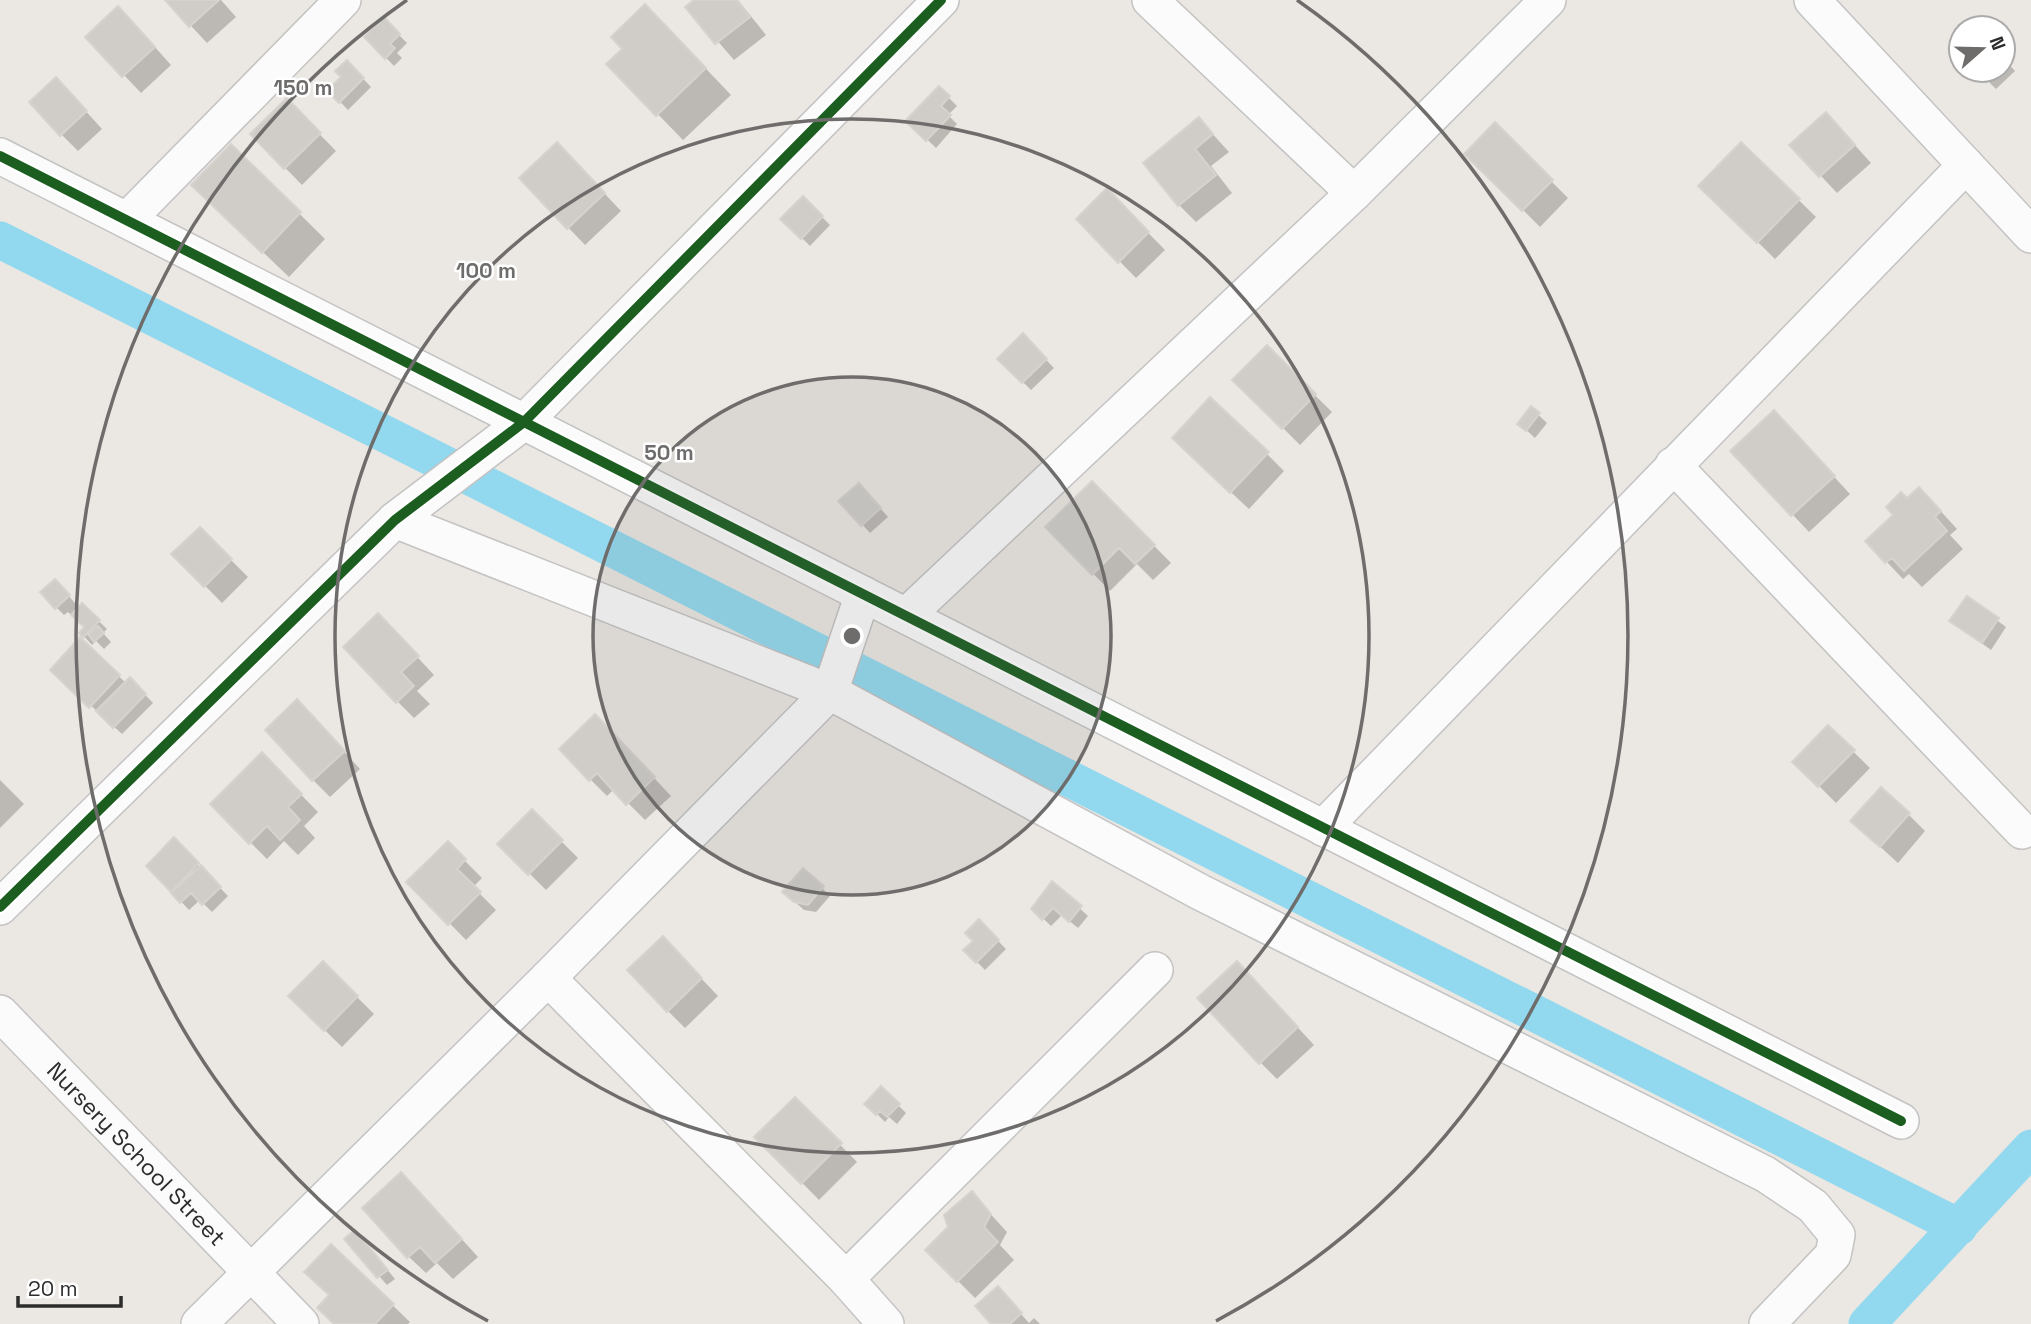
<svg xmlns="http://www.w3.org/2000/svg" width="2031" height="1324" viewBox="0 0 2031 1324" font-family="'Space Grotesk',sans-serif">
<style>
.shadow{fill:#0003}
.lines{fill:none;stroke-linecap:round;stroke-linejoin:round}
.canal{stroke:#92d9ef;stroke-width:37}
.building{fill:#d0cdc9;stroke:#d6d2ce;stroke-width:2}
.minor-casing{stroke:#c4c3c3;stroke-width:38}
.minor{stroke:#fcfbfb;stroke-width:35}
.cycleway-casing{stroke:#fff;stroke-width:15}
.cycleway{stroke:#1b5e20;stroke-width:10}
.ring{fill:none;stroke:#6f6d6c;stroke-width:3.5}
.labels{text-anchor:middle;dominant-baseline:central;stroke-width:5;stroke-linejoin:round;paint-order:stroke}
.street-label{font-size:23px;fill:#2c2c2c;stroke:#fff}
.centre{fill:#6f6d6c;stroke:#fff;stroke-width:3.5}
.ring-label{font-size:21px;text-anchor:middle;font-weight:bold;fill:#6f6d6c;stroke:#fff;stroke-width:5;stroke-linejoin:round;paint-order:stroke}
</style>
<rect width="100%" height="100%" fill="#ebe7e2"/>
<path class="shadow" d="M167,0H221L236,17L207,43Z
M697,0H738L766,35L734,60L688,7Z
M384,20L407,43L397,53L402,58L394,66L366,37Z
M135,25L171,65L141,93L88,37Z
M671,32L731,95L683,140L609,64Z
M2003,58L2015,71L1996,89L1977,70H2003Z
M347,62L371,87L348,110L330,91L344,77Z
M939,88L957,106L948,115L957,124L936,148L908,121Z
M72,96L102,129L78,151L61,134Z
M287,101L336,151L302,185L252,134Z
M1199,119L1229,152L1211,166L1232,193L1196,222L1179,205Z
M1495,125L1568,198L1540,227L1467,154Z
M1842,131L1871,163L1837,193L1792,145Z
M1741,144L1816,217L1775,259L1701,186Z
M231,146L325,239L289,277L219,210Z
M574,161L621,211L585,245L521,178Z
M1107,191L1165,250L1136,278L1078,219Z
M803,198L830,225L810,246L783,219Z
M1023,336L1054,368L1031,390L1000,359Z
M1267,348L1332,412L1300,445L1235,380Z
M1531,408L1547,423L1535,438L1519,423Z
M1791,430L1850,494L1809,532L1733,451Z
M1267,454L1284,471L1249,509L1191,455Z
M1092,483L1171,563L1153,580L1137,564L1110,591L1048,527Z
M867,493L888,517L870,533L841,501Z
M1907,500L1936,506L1957,529L1950,535L1963,549L1922,587L1909,574L1903,579L1868,542Z
M200,529L248,577L222,603L174,554Z
M63,589L79,608L82,605L107,629L103,633L111,642L104,649L96,641L92,645L81,633L86,628L68,612L64,615L56,607Z
M1967,598L2006,627L1991,650L1952,621Z
M395,633L434,675L417,691L430,704L414,718L397,701Z
M81,640L126,683L130,679L153,703L122,734L52,670Z
M314,719L360,769L330,797L313,780Z
M1828,727L1870,768L1836,803L1795,762Z
M612,733L671,796L645,820L614,789L607,796L590,779Z
M262,755L318,812L304,826L315,838L298,855L284,841L267,859L212,804Z
M0,780L24,804L0,828Z
M532,812L578,858L546,890L500,844Z
M1908,814L1925,831L1898,863L1852,821Z
M174,840L228,896L212,912L200,900L189,910L148,866Z
M448,844L482,878L473,887L496,910L466,940L409,882Z
M1053,884L1088,916L1078,928L1062,915L1051,926L1033,909Z
M822,888L830,896L816,912L804,910L793,900Z
M979,922L1006,949L985,970L965,950L975,941Z
M680,956L718,996L685,1028L668,1011Z
M323,963L374,1014L342,1047L290,996Z
M1254,980L1314,1045L1277,1079L1260,1062Z
M881,1088L906,1113L897,1124L889,1117L885,1122L867,1104Z
M795,1099L857,1162L819,1200L757,1137Z
M418,1191L478,1257L453,1279L437,1263L426,1273L409,1257Z
M972,1194L1007,1232L1000,1245L1014,1260L975,1298L927,1250L950,1227Z
M347,1240H363L395,1279L387,1285Z
M331,1246L410,1322L408,1324H336L331,1296Z
M1005,1296L1029,1323L1034,1318L1040,1324H993Z"/>
<g class="lines">
<path class="canal" d="M0,240L1959,1227
M1867,1324L2031,1148"/>
</g>
<path class="building" d="M165,0H219L189,27Z
M694,0H737L750,17L715,44L685,7Z
M645,4L706,68L656,116L606,64L622,49L611,37Z
M118,6L155,47L122,77L85,37Z
M384,17L400,34L390,44L395,48L385,59L364,37Z
M347,60L364,78L339,103L327,91L341,77L335,71Z
M1975,70H2000L1986,82Z
M56,77L87,111L60,136L29,102Z
M939,86L950,96L941,106L951,115L926,141L905,121Z
M287,98L321,133L284,169L250,134Z
M1826,112L1855,145L1819,177L1789,145Z
M1199,117L1213,134L1195,149L1216,175L1178,206L1143,163Z
M1495,122L1553,180L1522,211L1464,154Z
M557,142L605,193L567,229L519,178Z
M1741,142L1800,199L1757,243L1698,186Z
M231,144L301,212L262,253L191,185Z
M1107,188L1149,232L1118,263L1076,219Z
M803,196L823,216L801,239L780,219Z
M1023,333L1047,359L1022,383L997,359Z
M1267,345L1316,394L1282,429L1232,380Z
M1210,397L1269,452L1230,493L1172,438Z
M1531,406L1540,413L1526,431L1517,424Z
M1774,410L1835,476L1791,516L1730,451Z
M1092,481L1155,545L1135,564L1119,548L1092,575L1045,527Z
M859,483L881,508L861,526L838,501Z
M1919,487L1941,511L1935,517L1947,531L1904,571L1892,558L1885,563L1865,541L1893,515L1886,507L1901,492L1907,498Z
M200,527L232,559L204,587L171,554Z
M55,579L70,595L55,609L40,592Z
M1967,596L1999,618L1982,643L1949,621Z
M82,603L100,620L83,638L79,633L84,627L71,615Z
M378,613L419,656L401,672L414,686L396,703L343,647Z
M98,626L104,633L94,642L88,634Z
M80,637L120,675L89,708L50,670Z
M130,677L146,694L113,728L96,711Z
M297,699L345,751L312,781L265,730Z
M595,714L655,777L626,805L597,773L589,781L559,749Z
M1828,725L1855,750L1818,787L1792,762Z
M262,752L302,794L288,807L300,820L280,840L267,826L249,844L210,804Z
M1881,787L1910,813L1880,847L1850,821Z
M532,809L563,840L528,875L497,844Z
M174,837L199,863L171,892L146,866Z
M448,841L466,859L457,869L481,892L448,925L406,882Z
M201,865L221,887L202,905L191,893L180,903L171,893Z
M803,868L824,886L808,905L794,902L782,892Z
M1052,881L1082,906L1069,922L1053,908L1042,920L1031,909Z
M979,919L999,940L976,963L963,950L973,941L965,933Z
M663,936L702,978L667,1012L627,970Z
M323,961L358,996L324,1031L288,996Z
M1237,961L1298,1027L1259,1064L1197,998Z
M881,1086L900,1104L887,1117L880,1111L876,1115L864,1104Z
M795,1097L842,1143L801,1184L754,1137Z
M401,1172L462,1239L435,1263L420,1247L407,1258L362,1208Z
M972,1191L991,1214L984,1227L998,1242L957,1282L925,1250L948,1227L944,1215Z
M355,1230L388,1270L377,1278L344,1239Z
M331,1244L394,1304L375,1324H334L317,1308L329,1295L304,1272Z
M998,1286L1022,1313L1010,1324H991L975,1306Z"/>
<g class="lines">
<g class="minor-casing">
<g id="minor">
<path d="M1150,0L1354,193"/>
<path d="M1812,0L2031,235"/>
<path d="M0,156L1901,1121"/>
<path d="M127,220L343,0"/>
<path d="M1673,465L2022,831"/>
<path d="M395,520L830,692L1200,892L1765,1174L1813,1206L1837,1235L1833,1255L1767,1324"/>
<path d="M907,615L1354,193L1548,0"/>
<path d="M1323,828L1966,165"/>
<path d="M0,907L395,520L524,422L941,0"/>
<path d="M548,978L846,1279L886,1324"/>
<path id="s1" d="M0,1013L301,1324"/>
<path d="M846,1279L1155,970"/>
<path d="M199,1324L548,978L830,692L863,594"/>
</g>
</g>
<use href="#minor" class="minor"/>
<g class="cycleway-casing">
<path id="cycleway" d="M0,156L1901,1121
M0,907L395,520L524,422L941,0"/>
</g>
<use href="#cycleway" class="cycleway"/>
</g>
<circle cx="852" cy="636" r="259" fill="#6f6d6c" fill-opacity=".12"/>
<g class="ring">
<circle cx="852" cy="636" r="259"/>
<circle cx="852" cy="636" r="517"/>
<path d="M488 1321A776 776 0 0 1 407 0M1297 0A776 776 0 0 1 1216 1321"/>
</g>
<g class="labels">
<g class="street-label">
<text stroke="none"><textPath href="#s1" startOffset="196">Nursery School Street</textPath></text>
</g>
</g>
<circle cx="852" cy="636" r="10" class="centre"/>
<g class="ring-label">
<text x="303" y="95">150 m</text>
<text x="486" y="278">100 m</text>
<text x="669" y="460">50 m</text>
</g>
<g transform="translate(1982 49) rotate(70)"><circle r="33" fill="#ffffff" stroke="#ababab" stroke-width="2"/>
<path d="M0-5L12 26L0 18L-12 26Z" fill="#6f6d6c"/>
<text y="-10" font-size="19" font-weight="bold" text-anchor="middle" fill="#2c2c2c">N</text>
</g>
<path d="M18 1296v10h103v-10" fill="none" stroke="#2c2c2c" stroke-width="3.5"/>
<text x="28" y="1296" font-size="21" fill="#2c2c2c" stroke="#ffffff" stroke-width="5" paint-order="stroke">20 m</text>
</svg>
